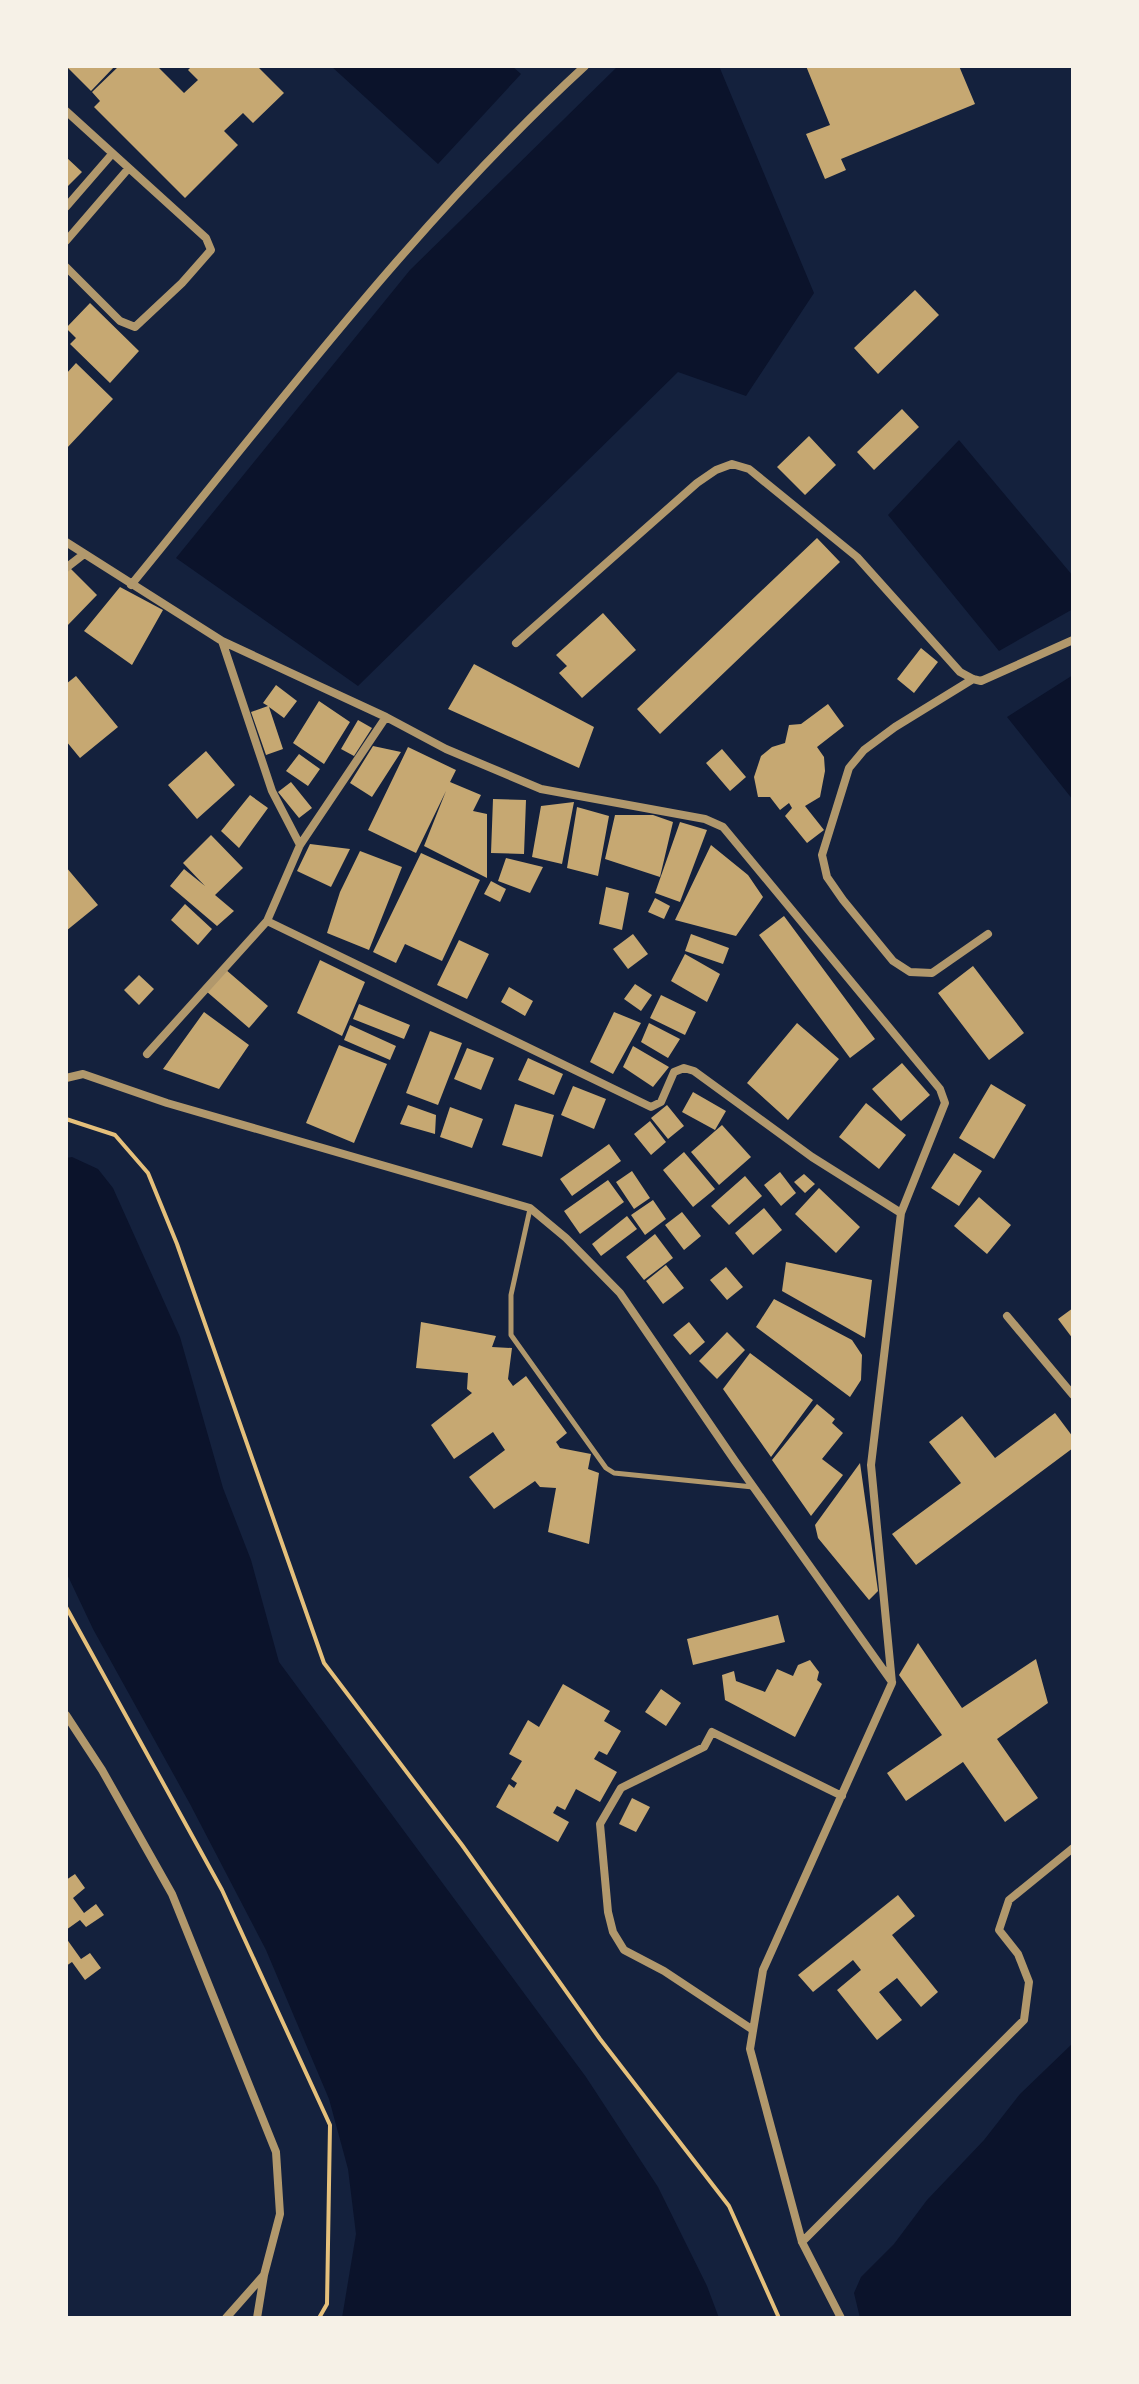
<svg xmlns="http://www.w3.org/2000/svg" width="1139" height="2384" viewBox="0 0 1139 2384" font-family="'Sofia Sans Condensed',sans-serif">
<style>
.water{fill:#0b132b}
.building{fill:#c6a872}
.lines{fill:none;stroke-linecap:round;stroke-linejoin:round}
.path{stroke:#e5c07b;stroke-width:4}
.service{stroke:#b1986c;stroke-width:5}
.minor{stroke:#b1986c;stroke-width:8}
</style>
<rect width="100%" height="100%" fill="#14213d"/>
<path class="water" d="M331,66H512L521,74L438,164Z
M618,66H719L814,293L746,396L678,372L358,686L176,558L410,270Z
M959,440L1073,576V609L999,651L888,515Z
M1073,675V800L1007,717Z
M72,1157L98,1169L113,1188L180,1337L223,1488L251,1560L279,1662L586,2077L658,2187L707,2286L719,2318H342L356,2234L348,2169L329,2099L266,1950L190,1804L93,1629L66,1572V1158Z
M1073,2043V2318H860L854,2293L861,2277L894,2244L927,2200L984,2140L1020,2094Z"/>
<path class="building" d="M66,66H115L91,91Z
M119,66H157L184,93L198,80L188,70L192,66H257L284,93L253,123L243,113L224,131L238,145L185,198L94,107L100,101L92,92Z
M806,66H959L975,104L841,159L846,170L825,179L806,134L830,125Z
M66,157L82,172L66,188Z
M915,290L939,315L878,374L854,348Z
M90,303L139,351L110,383L70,344L76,338L66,328Z
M76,363L113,399L66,449V374Z
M902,409L919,427L874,470L857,452Z
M809,436L836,465L805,495L777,467Z
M817,538L840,562L660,734L637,709Z
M70,568L97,595L66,627V572Z
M120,587L163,610L132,665L84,631Z
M603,613L636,650L582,698L559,673L567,666L556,655Z
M921,648L938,662L914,693L897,679Z
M474,664L594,727L579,768L448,709Z
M76,676L118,727L80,758L66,741V684Z
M276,685L297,701L284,718L269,707L283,749L266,755L251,712L268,706L263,703Z
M319,701L350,722L324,764L293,743Z
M828,704L844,726L817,747L824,757L825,771L820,797L805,806L824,830L807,843L785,816L792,808L789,803L780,810L770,797H758L754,777L761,756L772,747L785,743L789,725L801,724Z
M358,720L372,728L354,756L341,749Z
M373,746L401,752L372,797L350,783Z
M408,747L456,770L450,782L481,795L473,811L487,814V878L424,846L446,791L416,853L368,830Z
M722,749L746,777L730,791L706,763Z
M206,751L235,785L197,819L168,785Z
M299,754L320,769L308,786L286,771Z
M291,782L312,808L299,818L278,792Z
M250,795L268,808L239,848L221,831Z
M493,799L526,800L524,854L491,853Z
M574,802L562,864L532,857L541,806Z
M577,807L609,816L598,876L567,868Z
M615,815H653L673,822L660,877L605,859Z
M680,822L707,830L680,902L655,893Z
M211,835L243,868L215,895L234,911L217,926L170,886L184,869L205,886L183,863Z
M310,844L350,849L331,887L297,871Z
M711,845L748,875L763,897L736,936L675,920Z
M360,851L402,867L369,950L327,933L340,892Z
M421,853L480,880L442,961L405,944L396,963L373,952Z
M506,858L543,867L530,893L498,881Z
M66,867L98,905L66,931Z
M491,881L506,889L500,902L484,894Z
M606,887L629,893L622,930L599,924Z
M655,898L670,906L664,919L648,912Z
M185,904L212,929L198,945L171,920Z
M784,916L875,1039L850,1058L759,935Z
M633,934L648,954L628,969L613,949Z
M691,934L729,948L723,964L685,951Z
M459,940L489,954L467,999L437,985Z
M685,954L720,974L707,1002L671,981Z
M320,960L365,982L342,1036L297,1013Z
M973,966L1024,1033L989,1060L938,993Z
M225,969L268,1006L249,1028L206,991Z
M139,975L154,989L139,1005L124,990Z
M635,984L652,995L641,1011L624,999Z
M509,987L533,1001L525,1016L501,1002Z
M661,995L696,1012L685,1035L650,1018Z
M359,1004L410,1025L404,1039L353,1019Z
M204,1012L249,1045L219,1089L163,1069Z
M614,1012L641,1023L613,1074L590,1062Z
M649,1023L680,1039L668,1058L641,1042Z
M797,1023L839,1059L788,1120L747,1083Z
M350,1025L396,1046L390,1060L344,1040Z
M430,1031L462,1043L438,1105L406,1093Z
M339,1045L387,1064L354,1143L306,1123Z
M633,1046L669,1067L653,1087L623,1067Z
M467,1048L494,1058L481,1090L454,1079Z
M528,1058L563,1074L554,1095L518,1080Z
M902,1063L930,1095L901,1121L872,1089Z
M991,1084L1026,1105L994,1159L959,1138Z
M573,1086L606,1099L594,1129L561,1115Z
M693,1092L726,1111L715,1130L682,1112Z
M866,1103L906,1135L879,1169L839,1137Z
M515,1104L554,1115L542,1157L502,1145Z
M408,1105L436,1115L435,1134L400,1124Z
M667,1105L684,1126L668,1139L651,1118Z
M450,1107L483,1119L472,1148L440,1137Z
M650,1121L666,1142L651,1155L634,1134Z
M722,1125L751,1157L719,1185L691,1152Z
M609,1144L621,1161L572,1196L560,1179Z
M684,1152L715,1189L693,1207L663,1170Z
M954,1153L982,1171L959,1206L931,1188Z
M632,1171L650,1198L634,1209L616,1182Z
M780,1172L796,1193L781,1206L764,1185Z
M804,1174L815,1184L805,1193L794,1182Z
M745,1176L762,1196L729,1225L711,1206Z
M608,1180L624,1202L580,1234L564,1211Z
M819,1188L860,1227L836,1253L795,1214Z
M979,1197L1011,1225L987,1254L954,1226Z
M653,1200L666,1219L645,1235L631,1215Z
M764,1208L782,1230L753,1255L735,1233Z
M682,1212L701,1236L684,1250L665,1225Z
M627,1216L637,1229L601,1256L592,1244Z
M655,1234L673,1258L644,1280L626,1257Z
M786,1262L872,1280L865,1338L782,1291Z
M666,1265L684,1288L663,1304L646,1281Z
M726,1267L743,1287L727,1300L710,1280Z
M774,1299L852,1340L862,1355L861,1380L850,1397L756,1327Z
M1073,1308V1339L1058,1319Z
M421,1322L496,1336L492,1347L512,1348L508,1379L513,1386L526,1376L567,1433L556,1442L560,1448L591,1454L588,1469L599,1473L589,1544L548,1532L556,1488L540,1487L535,1481L494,1509L469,1477L505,1450L493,1432L454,1459L431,1425L472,1393L467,1389L468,1373L416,1368Z
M689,1322L705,1342L690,1355L673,1335Z
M727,1332L745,1350L717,1379L699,1361Z
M750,1353L813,1400L771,1457L723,1389Z
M817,1404L835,1419L832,1423L843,1433L822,1459L843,1475L811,1516L772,1460Z
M1055,1413L1073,1437V1448L916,1565L892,1534L961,1483L929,1442L962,1416L995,1458Z
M860,1463L878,1591L869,1600L818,1538L815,1525Z
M778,1615L785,1642L693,1665L687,1639Z
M918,1643L962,1708L1036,1659L1048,1703L997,1739L1038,1798L1005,1822L963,1762L906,1801L887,1773L942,1735L899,1675Z
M810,1660L819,1672L817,1680L822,1684L795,1737L725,1700L722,1675L734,1671L736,1681L765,1692L777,1669L793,1676L798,1665Z
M563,1684L610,1711L604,1721L621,1731L607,1755L599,1751L594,1759L617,1772L600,1802L576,1789L565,1810L557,1806L553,1813L569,1822L558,1842L496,1807L509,1784L514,1788L517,1783L511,1779L522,1761L509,1754L528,1720L539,1727Z
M661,1689L681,1703L666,1726L645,1712Z
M632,1798L650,1807L636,1832L619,1824Z
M75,1874L85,1888L73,1898L84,1913L96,1904L104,1915L86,1927L80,1920L66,1930V1880Z
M898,1895L915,1916L892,1935L938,1992L921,2007L897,1978L879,1992L902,2020L877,2040L837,1990L861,1970L853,1960L813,1992L798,1975Z
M66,1938L81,1959L90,1953L101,1968L85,1980L72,1962L66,1966Z"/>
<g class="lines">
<path class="path" d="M66,1119L115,1135L148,1173L177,1244L324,1663L462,1845L600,2039L729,2206L779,2318
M66,1607L222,1890L330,2125L327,2304L319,2318"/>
<path class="service" d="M530,1209L511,1295V1335L606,1468L614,1473L753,1487"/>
<path class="minor" d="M66,111L206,238L211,250L182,283L135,327L120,321L66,267
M66,207L112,154
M66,241L128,169
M66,542L222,641L386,717L446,749L541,789L705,819L723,827L940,1089L945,1103L901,1213L871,1465L892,1683L763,1970L750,2049L802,2242L841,2318
M66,568L84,554
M131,585C276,408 416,221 585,66
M222,641L272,791L300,845
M516,643L697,483L716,470L732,464L749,469L857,557L960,672L973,679L981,681L1073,640
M973,679L895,727L864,750L849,768L822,855L827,877L843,900L893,961L910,972L932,973L988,934
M267,921L651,1107L661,1102L674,1072L684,1068L694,1071L812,1157L901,1213
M147,1054L267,921L300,845L386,717
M66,1078L83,1074L167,1103L530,1208L566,1238L620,1293L735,1461L892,1682
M1007,1316L1073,1395
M66,1715L102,1770L172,1894L276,2152L280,2214L264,2275L226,2318
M753,2030L664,1971L624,1950L613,1932L608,1912L600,1824L621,1788L704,1747L712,1732L842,1796
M802,2242L1024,2020L1029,1982L1018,1954L999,1930L1009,1900L1073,1848
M257,2318L264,2275"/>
</g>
<rect width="1139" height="2384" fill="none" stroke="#f6f1e7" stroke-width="136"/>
</svg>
